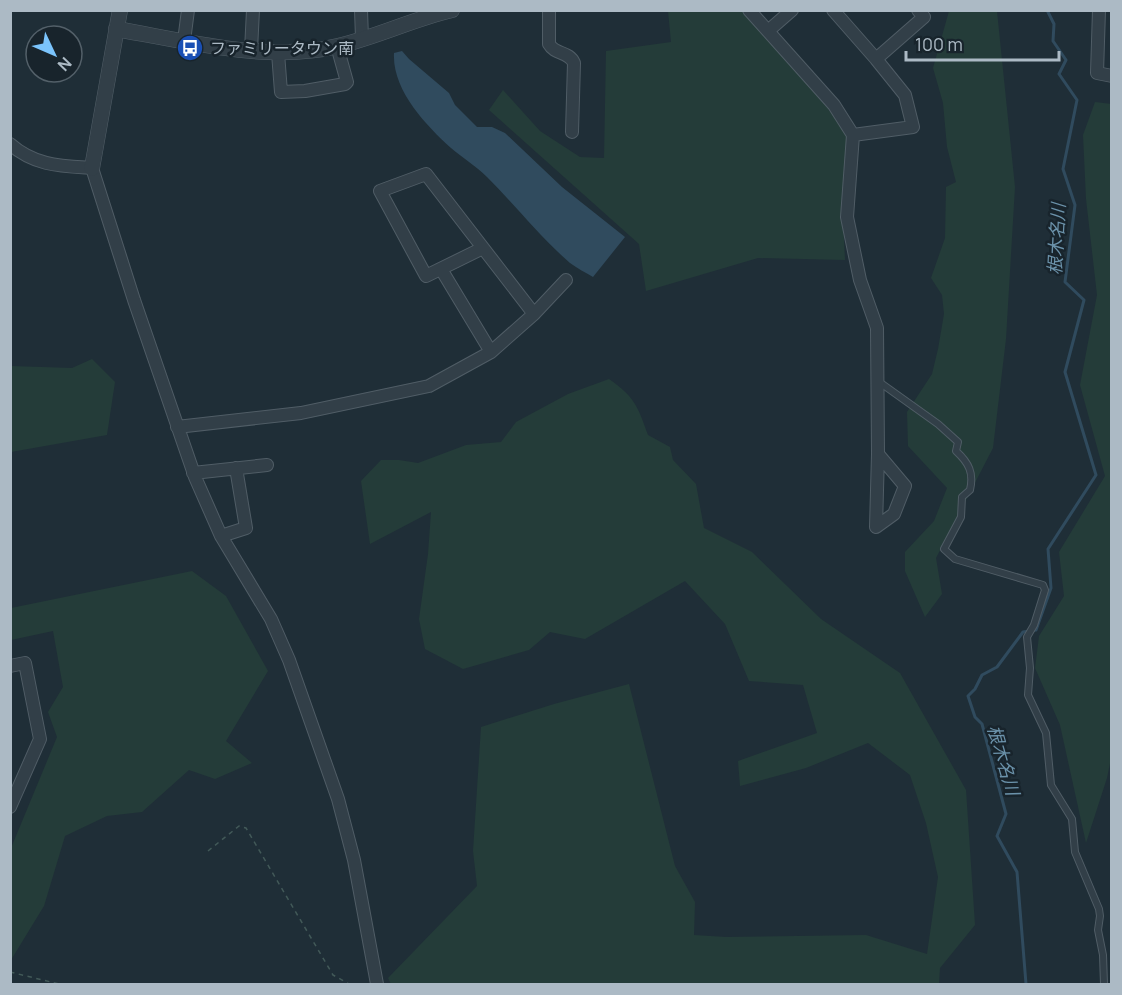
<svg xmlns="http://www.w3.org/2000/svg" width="1122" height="995" viewBox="0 0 1122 995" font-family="Manrope,'Noto Sans JP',sans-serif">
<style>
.green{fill:#243c39}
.water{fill:#304b5e}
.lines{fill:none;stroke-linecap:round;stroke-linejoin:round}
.stream{stroke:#304b5e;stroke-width:3}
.service-casing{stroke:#505d66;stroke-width:8}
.minor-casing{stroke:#505d66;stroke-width:14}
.tertiary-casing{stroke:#505d66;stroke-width:16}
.path{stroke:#425958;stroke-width:1.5;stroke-dasharray:4.5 4.5;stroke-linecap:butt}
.service{stroke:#323f48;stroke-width:6}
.minor{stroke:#323f48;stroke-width:12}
.tertiary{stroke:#323f48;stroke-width:15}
.labels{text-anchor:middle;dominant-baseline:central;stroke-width:5;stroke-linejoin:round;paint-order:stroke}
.poi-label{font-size:16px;fill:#acbac5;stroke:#18242c;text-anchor:start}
.water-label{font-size:18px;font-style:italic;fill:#6b92aa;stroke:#18242c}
</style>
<rect width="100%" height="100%" fill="#1f2e37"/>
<path class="green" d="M668,11H743L831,107L848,130L843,219L845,260L758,258L646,291L639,244L489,110L503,90L540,131L580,157L604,158L606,51L671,42Z
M949,11H997L1015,187L1006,339L993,448L936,558L942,594L925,617L905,571V552L934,521L947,488L908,446L907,412L932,374L938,349L944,314L942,295L931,278L945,238L946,187L956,182L947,147L943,103L933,68Z
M1095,102L1112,104V754L1107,778L1086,843L1060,725L1035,668L1039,636L1064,596L1059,552L1105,476L1080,385L1097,295L1086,199L1083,135Z
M92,359L115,382L107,435L11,452V366L72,368Z
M609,379C635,397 638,407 648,435L670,447L673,460L696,484L704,528L752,552L821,619L900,673L966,790L975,925L940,968L939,984H391L388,978L477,886L473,851L481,727L554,704L629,684L675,866L695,902L694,935L726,937L866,935L927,954L938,877L926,823L910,775L868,743L806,768L740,786L738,761L817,733L803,685L749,681L725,624L685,581L585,639L550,632L529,650L463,669L425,649L419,619L428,554L431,512L370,544L361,481L381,460H399L418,463L466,445L501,442L516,422L568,394Z
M192,571L226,596L268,671L226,741L252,763L215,779L189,770L142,812L107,816L65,836L44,906L11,960V848L57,737L48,712L63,687L53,631L11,640V608Z"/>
<path class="water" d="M402,51L409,59L449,93L455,105L477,127H492L505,133L562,187L625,237L593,277C586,273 577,268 570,263C541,238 514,204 487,177C476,166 463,158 451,148C426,125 392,90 394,53Z"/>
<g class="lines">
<path class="stream" d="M1026,984L1017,872L997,836L1006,814L982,724L975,717L968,696L975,689L982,675L997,667L1023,632L1036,630L1051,588L1048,549L1096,475L1065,372L1084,300L1065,282L1075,205L1063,169L1077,100L1059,74L1066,60L1053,41L1054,24L1047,10"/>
<g class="service-casing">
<path id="service" d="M877,383L882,384L938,424L958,442L956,451C969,463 974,473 970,490L962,497L961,517L944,549L955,559L1043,585L1045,590L1034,625L1027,637L1030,668L1028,695L1046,733L1051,785L1072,819L1075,852L1099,909L1100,916L1098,930L1103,955L1104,984"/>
</g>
<g class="minor-casing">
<path id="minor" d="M361,10L362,38
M549,10V44C555,55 569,51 574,63L572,132
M749,10L834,105L853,135L847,217L860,280L877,328L878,454
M833,10L876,59L905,95L913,127L853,135
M1099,10L1097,73L1112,76
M768,31L792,10
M184,41L188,10
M251,50L253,10
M278,53L281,92L305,91L345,84L347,82L337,46
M876,59L924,17L918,10
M10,144C35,166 61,166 92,168L134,300L195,477L221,536L271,619L289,660L338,799L354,860L377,984
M483,248L426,276L380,191L426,174L534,314
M441,269L491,352
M177,427L301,413L429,386L491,352L534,314L566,280
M878,454L905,486L894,514L876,527Z
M193,473L267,465
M221,536L246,528L236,468
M10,666L25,663L40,739L10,807"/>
</g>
<g class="tertiary-casing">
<path id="tertiary" d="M116,29C187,41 267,63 338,46C377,37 413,19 452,10
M92,168L120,10"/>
</g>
<path class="path" d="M208,851L239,826L246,828L333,975L349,984
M10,972L59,984"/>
<use href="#service" class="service"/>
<use href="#minor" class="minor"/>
<use href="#tertiary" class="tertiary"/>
</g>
<defs>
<g id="bus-disc" transform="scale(1.35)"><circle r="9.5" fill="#1a4fb4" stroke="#18242c"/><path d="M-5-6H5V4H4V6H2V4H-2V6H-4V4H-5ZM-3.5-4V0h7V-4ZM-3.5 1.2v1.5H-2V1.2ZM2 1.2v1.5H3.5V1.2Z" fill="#fff"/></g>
</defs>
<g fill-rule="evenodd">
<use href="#bus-disc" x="190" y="48"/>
</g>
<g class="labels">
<g class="poi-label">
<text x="210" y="48">ファミリータウン南</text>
</g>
<g class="water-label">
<text transform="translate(1056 239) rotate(-87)">根木名川</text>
<text transform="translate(1004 760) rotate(74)">根木名川</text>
</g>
</g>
<rect width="1122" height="995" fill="none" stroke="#acbac5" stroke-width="24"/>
<g transform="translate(54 54) rotate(134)"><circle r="28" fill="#18242c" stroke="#536069" stroke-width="1.5"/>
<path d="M0-4.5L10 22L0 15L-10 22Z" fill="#7bc4fc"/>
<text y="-9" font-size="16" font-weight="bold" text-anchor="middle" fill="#acbac5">N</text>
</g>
<path d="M906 51v9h153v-9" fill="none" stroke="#acbac5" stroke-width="3"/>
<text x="915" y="51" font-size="18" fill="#acbac5" stroke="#18242c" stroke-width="4.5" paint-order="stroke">100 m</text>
</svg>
